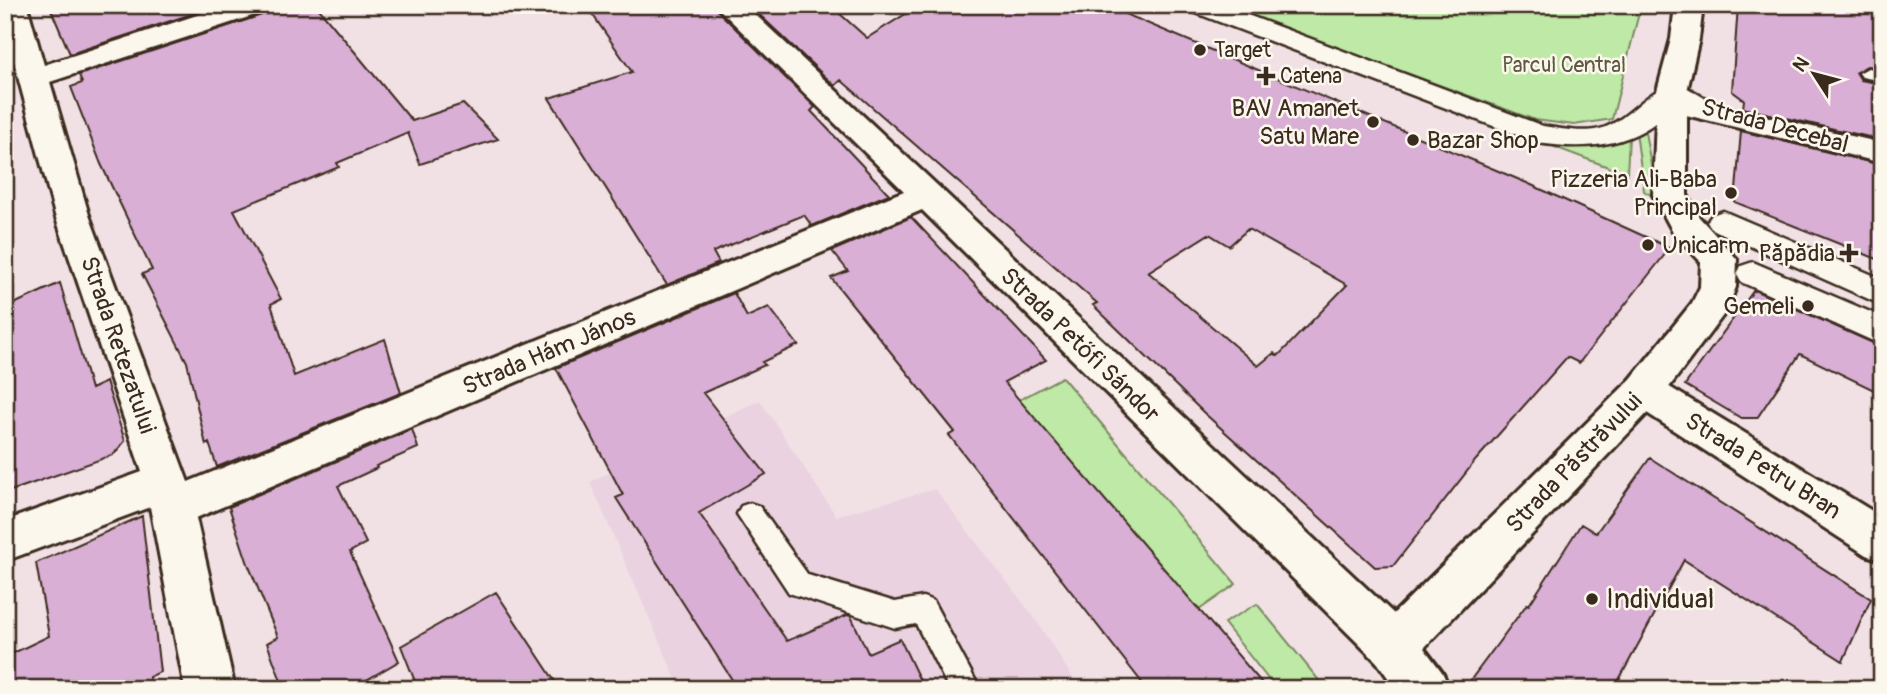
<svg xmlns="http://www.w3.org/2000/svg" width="1887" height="694" viewBox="0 0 1887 694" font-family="Pangolin,sans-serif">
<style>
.built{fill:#ead2e0}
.green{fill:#bee9a6;stroke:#7c8a62;stroke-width:2}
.building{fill:#d9afd5;stroke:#3b2a1e;stroke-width:2;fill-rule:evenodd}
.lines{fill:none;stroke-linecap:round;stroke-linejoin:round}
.service-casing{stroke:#3b2a1e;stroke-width:5}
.pedestrian-casing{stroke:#3b2a1e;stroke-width:5}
.minor-casing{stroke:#3b2a1e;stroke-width:6}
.tertiary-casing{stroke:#3b2a1e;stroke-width:6}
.service{fill:#fbf7ec;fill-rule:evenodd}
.pedestrian{fill:#fbf7ec;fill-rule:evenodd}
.minor{fill:#fbf7ec;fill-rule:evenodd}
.tertiary{fill:#fbf7ec;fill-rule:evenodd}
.poi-dot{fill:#3b2a1e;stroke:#fbf7ec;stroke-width:2.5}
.labels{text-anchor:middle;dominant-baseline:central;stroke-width:5;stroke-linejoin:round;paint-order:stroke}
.far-poi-label{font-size:21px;fill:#3b2a1e;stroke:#fbf7ec;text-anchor:start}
.far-park-label{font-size:21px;fill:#5c5a40;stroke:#fbf7ec}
.poi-label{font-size:24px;fill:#3b2a1e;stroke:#fbf7ec;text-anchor:end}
.street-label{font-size:24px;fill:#3b2a1e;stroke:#fbf7ec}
.near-poi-label{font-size:28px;fill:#3b2a1e;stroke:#fbf7ec;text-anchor:start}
</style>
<rect width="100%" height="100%" fill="#f1e1e5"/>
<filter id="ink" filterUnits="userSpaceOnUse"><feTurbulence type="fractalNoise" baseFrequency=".0143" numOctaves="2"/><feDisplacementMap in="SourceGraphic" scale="14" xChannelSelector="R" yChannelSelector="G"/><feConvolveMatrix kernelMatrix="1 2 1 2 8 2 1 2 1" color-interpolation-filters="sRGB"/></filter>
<g filter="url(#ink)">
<path class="built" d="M760,400L836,516L935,489L1034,617L1080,689H671L678,684L590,482Z"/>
<path class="green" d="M1220,5H1641L1612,119L1574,125L1535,120Z
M1644,127L1656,192L1659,200L1644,191L1636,132Z
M1629,136L1627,174L1544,143Z
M1062,377L1236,584L1199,610L1019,400Z
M1257,604L1326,689H1276L1224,623Z"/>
<path class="building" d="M49,5H219L70,54Z
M273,5H316L412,121L463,104L498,139L420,164L408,133L337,163L339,167L234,210L281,299L271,304L294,376L385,339L401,393L217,467L209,443L206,445L187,362L142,274L152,270L101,164L71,87L82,83L79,75L268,13Z
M586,5H712L815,107L811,111L889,194L812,226L804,215L713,252L719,263L667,285L549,98L632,72Z
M749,5H830L867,38L920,5H1104L1527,183L1670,248L1579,363L1567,357L1476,460L1393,566L1375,567L1203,412L1093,305L1097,303L841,80L835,86ZM1248,229L1347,285L1278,356L1274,353L1258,366L1148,272L1209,234L1229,246Z
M1738,5H1853L1882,11V68L1867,66L1856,72L1861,80L1882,84V140L1743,108L1744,100L1732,91Z
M1741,131L1882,165V261L1735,202Z
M911,217L1046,360L1004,382L1267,689H1147L949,435L955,432L831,278L848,271L832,251Z
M60,283L91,389L106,382L125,441L113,455L5,493V308Z
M1754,290L1882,347V394L1800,354L1757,418H1741L1685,385Z
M734,293L747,317L769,307L798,345L762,362L765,365L703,393L766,474L699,513L787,641L847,615L851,616L868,653L900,639L924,689H738L616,498L623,495L556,368Z
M412,429L418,448L376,466L377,468L338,486L366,543L350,552L399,661L351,689H284L267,643L278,637L248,564L229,507Z
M1650,458L1871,599L1843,661L1684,560L1614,689H1464L1527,604L1529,605L1581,524L1596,533Z
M142,516L160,672L149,677L150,689H5V657L49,636L36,563Z
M496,592L560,689H418L401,646Z"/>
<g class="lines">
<g class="service-casing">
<path id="service" d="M1868,68L1882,71V81L1862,77L1859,73Z
M750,503L759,506L808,575L895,602L923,597L933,601L980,689H949L916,624L895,628L789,593L737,514L741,506Z"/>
</g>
<g class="pedestrian-casing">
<path id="pedestrian" d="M1185,5H1221L1543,126C1562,129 1585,134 1603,128C1631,119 1655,79 1682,85L1686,91C1649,144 1597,152 1538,143L1188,10Z
M1723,211L1882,279V305L1712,229L1707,222L1712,215Z
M1753,262L1882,317V345L1741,282L1737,274L1741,266Z"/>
</g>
<g class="minor-casing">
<path id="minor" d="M5,5H27L44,65L228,5H271L267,11L50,82L89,215L188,482L904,191L715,5H745L1411,630L1418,646L1411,662L1394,669L1377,662L922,210L196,518L235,689H185L150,507L5,561V521L142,472L55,215L5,28Z
M1672,82C1690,86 1703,100 1721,106L1882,143V163L1686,115L1661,97L1657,91L1661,85Z
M1644,375L1658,380L1882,517V561L1866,555L1630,402L1624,391L1630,380Z"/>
</g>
<g class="tertiary-casing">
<path id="tertiary" d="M1675,5H1703L1699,39L1687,91V195L1699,217L1737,259L1736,287L1727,310L1658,402L1424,648L1442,672L1450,689H1396L1377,662L1370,646L1377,630L1630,380L1692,303L1700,287L1701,262L1673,232L1653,195L1657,91L1671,39Z"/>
</g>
<use href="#service" class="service"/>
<use href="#pedestrian" class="pedestrian"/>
<use href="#minor" class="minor"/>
<use href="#tertiary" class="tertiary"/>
</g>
</g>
<g class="poi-dot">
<circle cx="1200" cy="50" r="7"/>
<path d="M1262.5 65.5h7v7h7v7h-7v7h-7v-7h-7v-7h7z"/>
<circle cx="1373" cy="122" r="7"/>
<circle cx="1413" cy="140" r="7"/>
<circle cx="1731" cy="193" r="7"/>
<circle cx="1648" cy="245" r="7"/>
<path d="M1845.5 242.5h7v7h7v7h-7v7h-7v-7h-7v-7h7z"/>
<circle cx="1808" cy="306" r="7"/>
<circle cx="1592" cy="599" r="7"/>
</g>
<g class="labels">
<g class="far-poi-label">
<text x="1214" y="50">Target</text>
<text x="1280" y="76">Catena</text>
</g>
<g class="far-park-label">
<text x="1564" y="65">Parcul Central</text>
</g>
<g class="poi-label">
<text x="1359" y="108">BAV Amanet<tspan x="1359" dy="28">Satu Mare</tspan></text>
<text x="1427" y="140" text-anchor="start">Bazar Shop</text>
<text x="1717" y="179">Pizzeria Ali-Baba<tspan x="1717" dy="28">Principal</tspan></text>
<text x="1662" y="245" text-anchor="start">Unicarm</text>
<text x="1835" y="253">Păpădia</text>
<text x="1794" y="306">Gemeli</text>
</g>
<g class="street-label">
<text transform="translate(1775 126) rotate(15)">Strada Decebal</text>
<text transform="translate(118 345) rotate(71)">Strada Retezatului</text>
<text transform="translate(1080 345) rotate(44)">Strada Petőfi Sándor</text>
<text transform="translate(549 352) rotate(-23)">Strada Hám János</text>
<text transform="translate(1574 463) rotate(-46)">Strada Păstrăvului</text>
<text transform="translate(1763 466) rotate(32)">Strada Petru Bran</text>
</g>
<g class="near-poi-label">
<text x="1606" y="599">Individual</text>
</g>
</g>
<rect width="1887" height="694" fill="none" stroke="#fbf7ec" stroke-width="28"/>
<rect x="14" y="14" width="1859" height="666" fill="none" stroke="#3b2a1e" stroke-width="2.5" filter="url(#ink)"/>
<g transform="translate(1814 74) rotate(306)" stroke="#fbf7ec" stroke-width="5" paint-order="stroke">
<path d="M0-5L12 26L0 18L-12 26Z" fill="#3b2a1e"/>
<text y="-10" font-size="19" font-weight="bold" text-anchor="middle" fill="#3b2a1e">N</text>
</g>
</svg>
